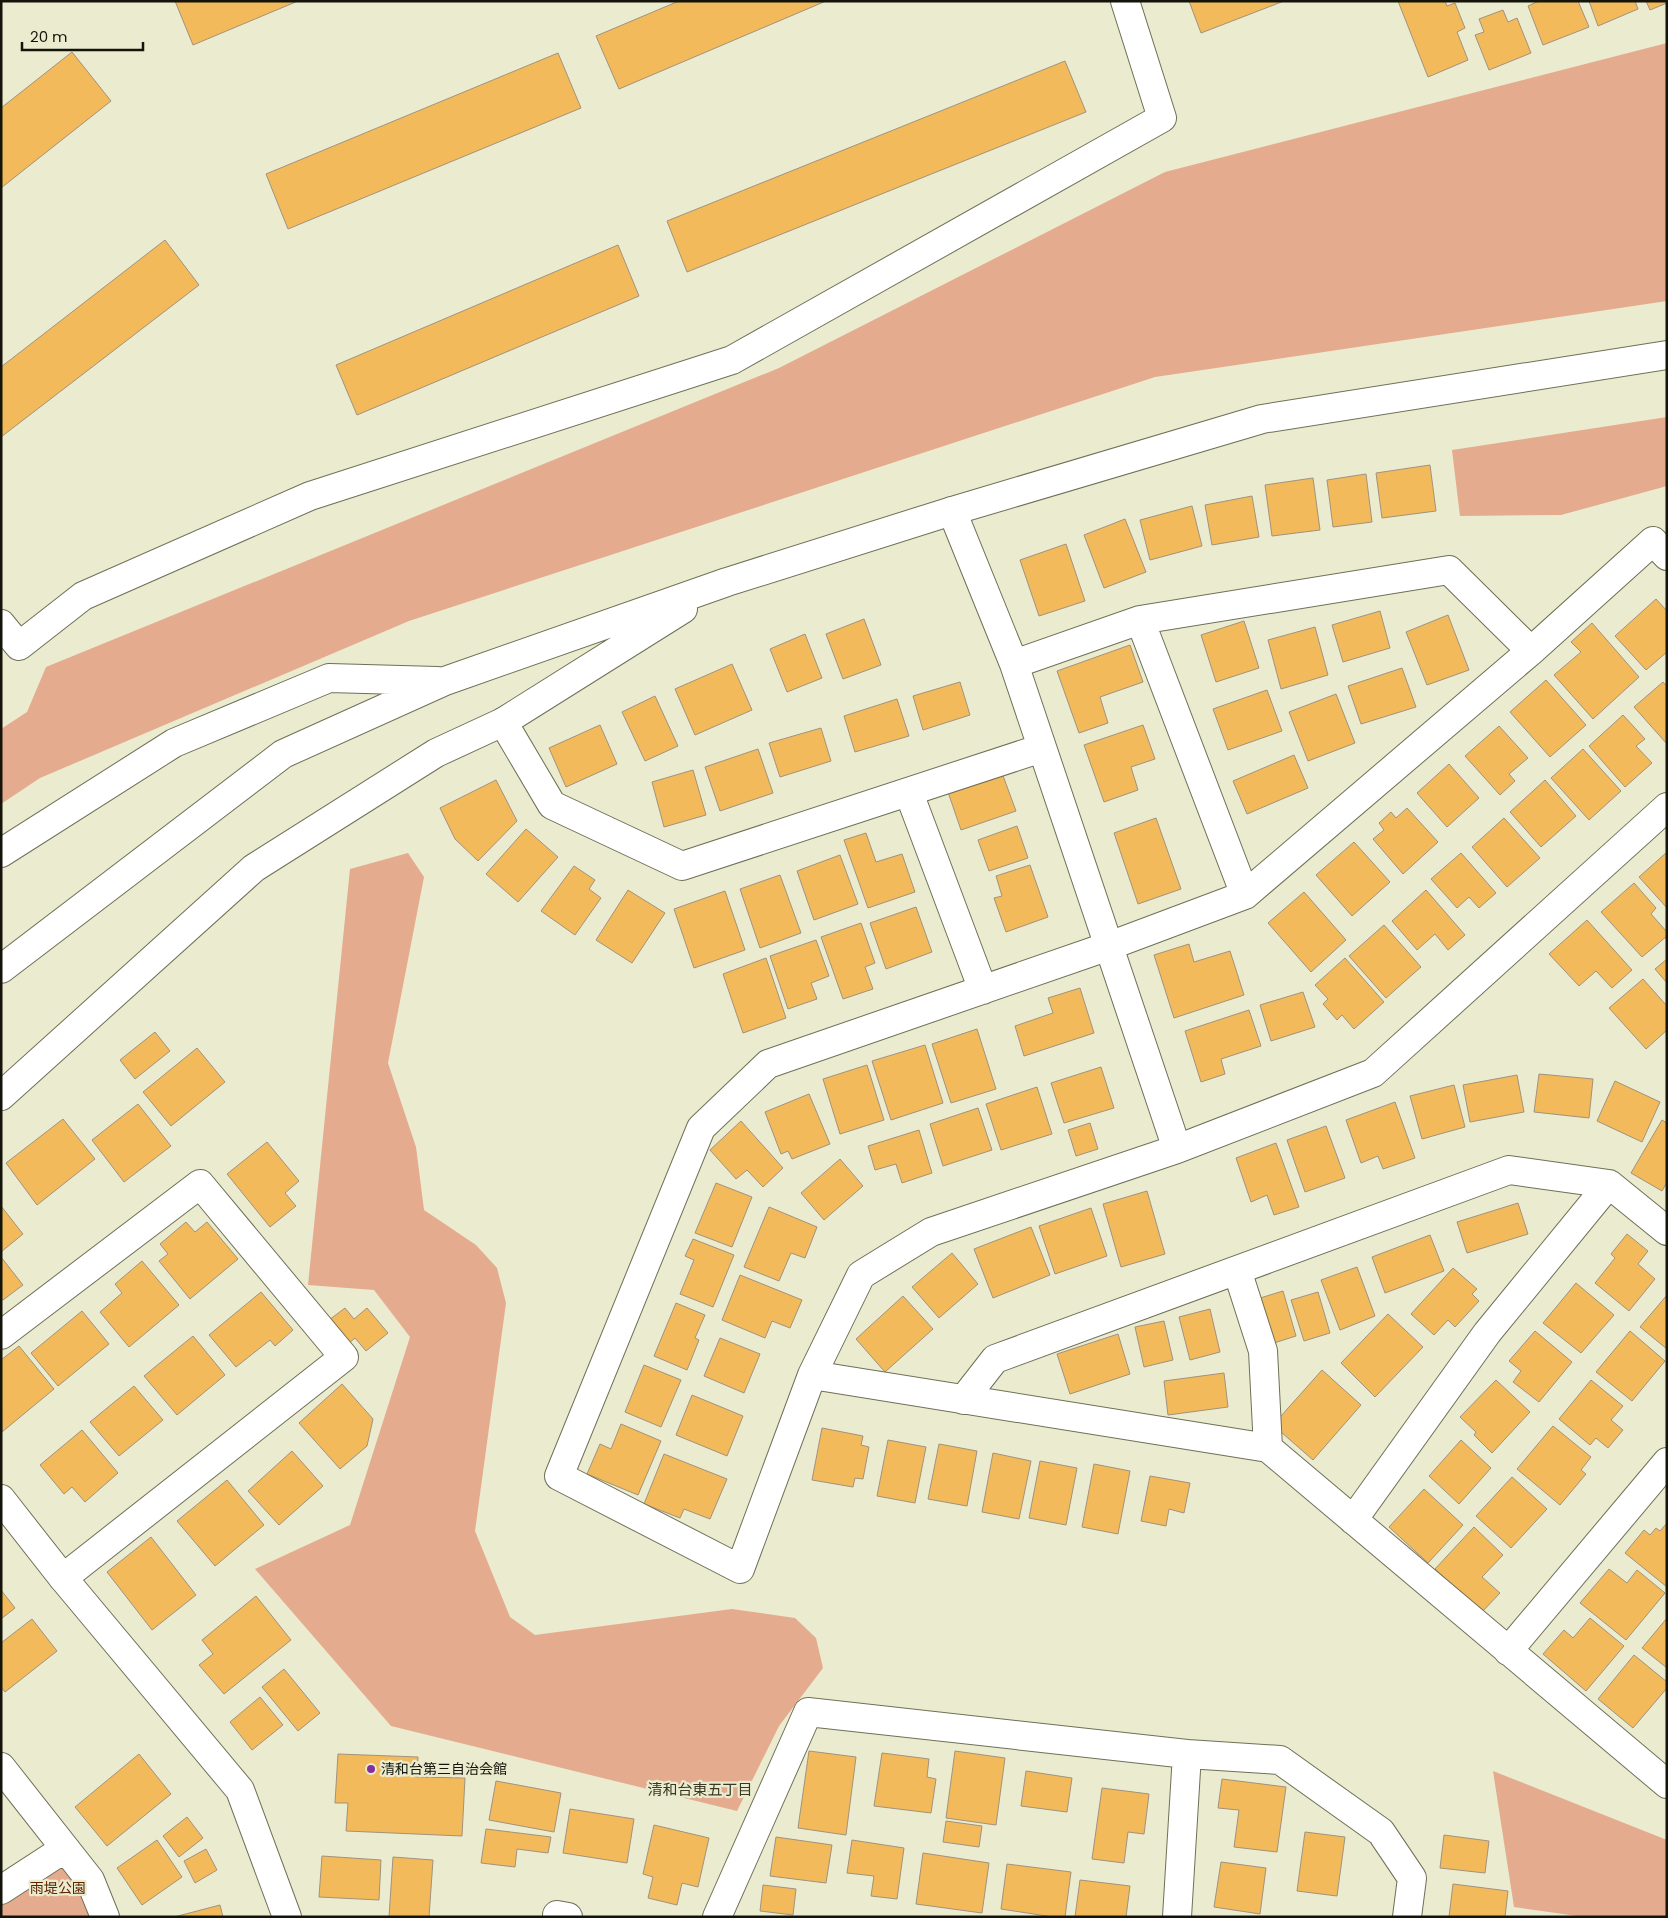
<svg xmlns="http://www.w3.org/2000/svg" width="1668" height="1918" viewBox="0 0 1668 1918" font-family="Poppins,'Noto Sans JP',sans-serif">
<style>
.green{fill:#e5ab8e}
.building{fill:#f3ba5c;stroke:#a1927c}
.lines{fill:none;stroke-linecap:round;stroke-linejoin:round}
.minor-casing{stroke:#6f7057;stroke-width:30}
.tertiary-casing{stroke:#6f7057;stroke-width:30}
.minor{stroke:#fff;stroke-width:28}
.tertiary{stroke:#fff;stroke-width:28}
.poi-dot{fill:#82309f;stroke:#eaebcf;stroke-width:2}
.labels{text-anchor:middle;dominant-baseline:central;stroke-width:4.5;stroke-linejoin:round;paint-order:stroke}
.poi-label{font-size:14px;fill:#14140a;stroke:#eaebcf;text-anchor:start}
.park-label{font-size:14px;fill:#5d2400;stroke:#eaebcf}
.neighbourhood-label{font-size:15px;fill:#3a3a24;stroke:#eaebcf}
</style>
<rect width="100%" height="100%" fill="#eaebcf"/>
<path class="green" d="M1667,43V301L1155,377L409,621L40,778L1,804V729L27,712L46,667L779,368L1165,172Z
M1667,417V486L1561,515L1460,516L1452,450Z
M408,853L424,877L388,1063L416,1147L424,1210L476,1245L497,1268L506,1303L475,1531L510,1617L535,1635L732,1609L795,1618L816,1638L823,1668L779,1726L737,1811L391,1726L255,1569L350,1525L410,1337L374,1290L308,1285L350,869Z
M1493,1771L1667,1840V1917H1584L1514,1907Z
M64,1849L105,1917H1V1892Z"/>
<path class="building" d="M175,1H298L193,45Z
M679,1H826L619,89L596,36Z
M1189,1H1284L1201,33Z
M1398,1H1445L1447,6L1455,3L1465,28L1457,32L1468,60L1428,77Z
M1539,1H1578L1589,27L1543,45L1528,6Z
M1589,1H1635L1638,9L1598,26Z
M1646,1H1667V3L1650,10Z
M1503,10L1508,22L1517,18L1531,53L1489,70L1475,35L1484,32L1479,19Z
M72,52L111,101L1,188V108Z
M558,53L581,108L288,229L266,174Z
M1065,61L1086,112L687,272L667,221Z
M165,240L199,285L1,437V367Z
M618,245L639,296L357,415L336,365Z
M1430,465L1436,511L1382,518L1376,473Z
M1366,474L1372,522L1333,527L1327,480Z
M1313,478L1320,530L1272,536L1265,485Z
M1252,496L1259,537L1212,545L1205,505Z
M1192,506L1202,546L1150,560L1140,520Z
M1125,519L1146,572L1104,588L1084,535Z
M1066,544L1085,601L1039,616L1020,560Z
M1656,599L1667,611V652L1646,670L1615,636Z
M1380,611L1390,648L1343,662L1332,625Z
M1448,615L1469,670L1427,685L1406,632Z
M864,619L881,665L843,679L826,634Z
M1244,621L1259,668L1216,682L1201,635Z
M1592,623L1639,677L1593,719L1554,675L1581,652L1571,642Z
M1315,627L1328,675L1281,689L1268,640Z
M805,634L822,678L787,692L770,649Z
M1130,645L1143,682L1100,697L1108,723L1079,733L1057,671Z
M732,664L752,710L695,735L675,689Z
M1402,668L1416,707L1361,724L1348,686Z
M1546,680L1586,725L1550,757L1510,712Z
M960,682L970,715L923,730L913,696Z
M1663,682L1667,686V744L1634,707Z
M1267,690L1282,731L1228,750L1213,709Z
M1336,694L1355,743L1308,761L1289,712Z
M655,696L678,746L645,761L622,712Z
M897,699L909,736L855,752L844,716Z
M1623,715L1645,739L1636,746L1652,763L1625,787L1589,746Z
M600,725L617,764L566,787L549,748Z
M1143,725L1155,759L1131,767L1138,790L1104,802L1084,745Z
M1499,726L1528,758L1509,774L1515,781L1500,795L1465,756Z
M821,728L831,761L780,777L769,743Z
M758,749L773,793L720,811L705,767Z
M1583,749L1621,791L1589,820L1551,778Z
M1294,755L1308,788L1247,814L1233,781Z
M1449,764L1479,798L1447,827L1417,793Z
M693,770L706,815L664,827L652,782Z
M1002,773L1016,811L961,830L948,792Z
M496,780L517,821L478,861L455,839L440,808Z
M1545,780L1576,816L1541,847L1510,812Z
M1407,808L1438,842L1403,874L1373,839L1384,830L1379,823L1391,812L1396,818Z
M1156,818L1181,889L1138,904L1114,833Z
M1504,818L1540,858L1507,887L1472,847Z
M1017,826L1028,858L989,871L978,840Z
M526,829L558,857L518,902L486,874Z
M866,833L876,862L902,854L915,892L868,908L844,840Z
M1354,842L1390,882L1352,916L1316,875Z
M1667,852V908L1639,877Z
M1461,853L1496,893L1479,908L1469,897L1457,908L1431,879Z
M840,855L858,904L814,920L797,871Z
M1030,865L1048,917L1006,932L994,898L1002,896L996,876Z
M574,866L595,880L589,889L601,898L575,935L541,911Z
M780,875L801,933L760,948L740,889Z
M1634,883L1656,908L1651,914L1667,932V936L1642,957L1601,912Z
M628,890L665,913L632,963L596,940Z
M1426,890L1465,935L1448,950L1435,934L1417,950L1392,921Z
M725,891L745,950L694,968L674,909Z
M1304,892L1346,940L1311,972L1268,923Z
M916,907L932,952L886,969L870,923Z
M1587,920L1632,970L1612,988L1596,971L1579,986L1549,954Z
M861,923L875,963L865,967L873,989L843,999L821,937Z
M1384,925L1421,967L1386,998L1349,956Z
M816,940L829,976L811,983L817,999L788,1009L770,956Z
M1189,944L1194,962L1230,951L1244,995L1174,1018L1154,955Z
M766,958L786,1018L743,1033L723,974Z
M1345,958L1384,1002L1354,1029L1342,1015L1337,1020L1323,1004L1328,999L1315,985Z
M1667,959V983L1655,969Z
M1643,979L1667,1006V1030L1646,1049L1609,1008Z
M1080,988L1094,1033L1024,1056L1015,1026L1053,1013L1048,998Z
M1303,992L1315,1027L1271,1041L1260,1005Z
M1249,1010L1261,1046L1221,1059L1225,1074L1201,1082L1185,1031Z
M977,1029L996,1089L951,1103L932,1044Z
M155,1032L170,1051L135,1079L120,1060Z
M925,1045L943,1103L891,1120L872,1061Z
M197,1048L225,1082L171,1126L143,1092Z
M867,1065L884,1120L840,1134L823,1079Z
M1101,1067L1114,1108L1064,1123L1051,1083Z
M1539,1074L1593,1079L1589,1118L1534,1112Z
M1517,1075L1524,1112L1470,1122L1463,1085Z
M1615,1081L1660,1102L1642,1142L1597,1121Z
M1454,1085L1465,1127L1422,1139L1410,1096Z
M1037,1087L1052,1134L1001,1150L986,1104Z
M809,1094L830,1144L792,1159L788,1151L781,1154L765,1112Z
M1395,1102L1415,1158L1383,1169L1378,1156L1361,1163L1346,1120Z
M138,1104L171,1146L124,1182L92,1140Z
M978,1108L992,1150L943,1166L930,1124Z
M63,1119L95,1159L37,1205L6,1163Z
M1662,1120L1667,1123V1182L1662,1191L1631,1173Z
M741,1121L783,1168L763,1187L747,1170L736,1179L710,1150Z
M1090,1123L1098,1149L1076,1156L1068,1130Z
M1326,1126L1345,1178L1305,1192L1287,1140Z
M919,1130L932,1173L902,1183L896,1164L875,1170L868,1146Z
M267,1142L299,1181L285,1193L296,1206L270,1227L227,1174Z
M1276,1143L1299,1207L1274,1215L1267,1195L1251,1202L1236,1158Z
M840,1159L863,1186L824,1220L801,1193Z
M716,1183L752,1197L732,1247L695,1233Z
M1147,1191L1165,1254L1121,1267L1103,1204Z
M1518,1203L1528,1234L1467,1253L1457,1222Z
M1,1206L23,1234L1,1252Z
M769,1207L817,1227L805,1258L791,1253L779,1281L744,1267Z
M1091,1208L1107,1256L1055,1274L1039,1226Z
M186,1222L195,1232L207,1222L238,1259L190,1299L159,1261L168,1254L160,1244Z
M1031,1227L1050,1275L993,1298L974,1249Z
M1627,1234L1648,1251L1638,1264L1655,1279L1629,1311L1595,1283L1615,1258L1611,1254Z
M1430,1235L1444,1271L1385,1293L1372,1257Z
M693,1239L734,1255L713,1307L680,1294L694,1260L685,1256Z
M952,1253L978,1284L939,1318L912,1287Z
M1,1257L23,1285L3,1300L1,1298Z
M142,1261L179,1305L129,1347L100,1312L122,1293L115,1284Z
M1357,1267L1375,1316L1340,1330L1321,1280Z
M1453,1268L1477,1289L1472,1294L1479,1301L1455,1327L1448,1320L1434,1335L1411,1314Z
M740,1275L802,1300L790,1328L772,1321L765,1338L722,1320Z
M1576,1283L1614,1315L1581,1353L1543,1323Z
M1283,1291L1296,1336L1271,1344L1257,1299Z
M261,1292L293,1330L275,1346L270,1340L236,1367L209,1335Z
M1318,1292L1330,1333L1304,1341L1291,1300Z
M1667,1295V1349L1640,1327Z
M903,1296L933,1329L885,1372L856,1339Z
M676,1303L705,1315L695,1338L699,1340L687,1370L654,1356Z
M345,1308L354,1319L367,1308L388,1333L366,1351L355,1338L348,1344L329,1320Z
M1210,1309L1220,1352L1190,1360L1179,1317Z
M82,1311L109,1344L58,1386L31,1353Z
M1388,1314L1423,1347L1375,1397L1341,1363Z
M1164,1321L1173,1360L1144,1367L1135,1327Z
M1535,1331L1572,1362L1539,1402L1513,1382L1521,1371L1509,1361Z
M1630,1331L1665,1361L1632,1401L1596,1372Z
M1118,1334L1130,1374L1070,1394L1057,1354Z
M193,1336L225,1375L177,1415L144,1376Z
M720,1338L760,1354L744,1393L704,1376Z
M19,1346L54,1389L2,1432L1,1360Z
M644,1365L681,1380L661,1427L625,1412Z
M1322,1370L1361,1405L1313,1460L1273,1425Z
M1224,1373L1228,1407L1168,1415L1164,1381Z
M1496,1380L1530,1412L1492,1453L1474,1435L1476,1432L1460,1417Z
M1591,1380L1623,1406L1611,1420L1623,1430L1608,1448L1596,1438L1590,1445L1559,1419Z
M342,1384L373,1419L367,1446L340,1469L299,1423Z
M134,1386L163,1420L119,1456L90,1422Z
M692,1395L743,1416L727,1456L676,1435Z
M621,1424L661,1441L638,1495L587,1474L600,1444L611,1449Z
M1553,1426L1591,1457L1581,1470L1586,1474L1560,1505L1517,1469Z
M822,1428L863,1436L861,1445L869,1447L863,1479L855,1478L853,1487L812,1480Z
M82,1430L118,1473L85,1502L72,1487L64,1494L40,1465Z
M888,1440L926,1447L915,1503L877,1496Z
M1461,1440L1491,1468L1459,1504L1429,1476Z
M939,1444L977,1451L967,1506L928,1499Z
M292,1451L323,1486L279,1525L248,1491Z
M993,1453L1031,1461L1019,1519L982,1512Z
M664,1454L727,1479L710,1519L684,1509L680,1518L644,1504Z
M1040,1461L1077,1468L1066,1525L1029,1518Z
M1094,1464L1130,1471L1118,1534L1082,1527Z
M1150,1476L1190,1483L1184,1513L1169,1509L1166,1526L1141,1521Z
M1512,1477L1547,1509L1511,1548L1476,1516Z
M227,1480L264,1525L215,1566L177,1521Z
M1424,1489L1463,1525L1428,1563L1389,1527Z
M1667,1523V1587L1625,1553L1644,1530L1650,1535L1656,1528L1660,1531Z
M1474,1527L1503,1555L1482,1577L1500,1593L1482,1612L1435,1569Z
M151,1537L196,1595L152,1630L107,1572Z
M1609,1569L1627,1583L1637,1570L1665,1593L1626,1640L1580,1603Z
M1,1590L15,1608L1,1619Z
M256,1596L291,1640L224,1694L199,1665L213,1654L202,1640Z
M1590,1618L1624,1646L1586,1691L1543,1654L1564,1630L1573,1638Z
M1667,1618V1668L1642,1648Z
M32,1619L57,1651L5,1692L1,1687V1643Z
M1634,1655L1667,1682V1688L1633,1728L1598,1699Z
M284,1669L320,1713L298,1731L262,1687Z
M260,1697L283,1725L252,1750L230,1722Z
M809,1751L856,1757L846,1835L798,1828Z
M955,1751L1005,1758L996,1825L946,1818Z
M882,1753L929,1759L927,1777L936,1779L931,1813L874,1806Z
M139,1754L171,1794L107,1846L75,1807Z
M338,1754L418,1757L417,1777L465,1778L462,1836L346,1831L348,1803H335Z
M1026,1771L1072,1778L1067,1812L1021,1806Z
M1222,1779L1286,1787L1277,1852L1234,1847L1239,1810L1218,1808Z
M496,1781L561,1793L554,1832L489,1820Z
M1102,1788L1149,1794L1144,1834L1128,1832L1124,1863L1092,1859Z
M570,1809L634,1819L627,1863L563,1853Z
M187,1817L203,1838L179,1857L163,1836Z
M946,1821L982,1826L979,1847L943,1842Z
M654,1825L709,1838L698,1887L682,1883L677,1905L648,1898L653,1877L643,1874Z
M486,1829L551,1837L548,1853L517,1849L515,1867L481,1863Z
M1305,1832L1345,1837L1337,1896L1297,1891Z
M1444,1835L1489,1841L1485,1873L1440,1868Z
M776,1837L832,1845L826,1883L770,1876Z
M157,1840L182,1877L142,1905L117,1868Z
M852,1840L904,1848L897,1899L871,1896L874,1876L847,1873Z
M206,1849L217,1870L195,1883L184,1861Z
M923,1853L989,1863L982,1913L916,1904Z
M322,1856L381,1860L379,1900L319,1897Z
M393,1857L433,1860L429,1917H389Z
M1221,1862L1266,1868L1260,1914L1214,1907Z
M1007,1864L1071,1872L1065,1917H1053L1001,1909Z
M1080,1880L1130,1886L1126,1917H1075Z
M1453,1884L1508,1891L1505,1917H1449Z
M763,1885L796,1889L793,1915L760,1911Z
M220,1905L223,1917H174Z"/>
<g class="lines">
<g class="minor-casing">
<path id="minor" d="M952,511L1014,664L1177,1149L1373,1073L1667,807
M1667,556L1653,541L1531,651L1245,895L1109,946L768,1064L701,1128L559,1476L740,1569L812,1375L1268,1448L1667,1784
M1140,620L1245,895
M1,624L19,646L83,596L310,496L732,360L1162,118L1125,1
M1014,664L1140,620L1449,570L1531,651
M503,722L552,805L682,866L1042,748
M909,793L983,990
M1237,1270L1263,1351L1268,1448
M1,1335L200,1184L344,1357L63,1578
M812,1375L861,1275L931,1232L1177,1149
M963,1400L995,1359L1509,1170L1609,1184L1667,1231
M1353,1520L1487,1333L1609,1184
M1508,1651L1667,1462
M1187,1754L1280,1760L1381,1832L1412,1878L1407,1917
M1,1767L90,1880L105,1917
M1,1890L64,1849
M557,1917V1915L568,1917
M717,1917L808,1712L1187,1754L1177,1917"/>
</g>
<g class="tertiary-casing">
<path id="tertiary" d="M1,853L174,743L329,678L437,681
M1,969L283,754L445,681L727,582L952,511L1262,419L1667,355
M1,1096L254,868L436,753L503,722L683,609
M1,1499L63,1578L240,1790L287,1917"/>
</g>
<use href="#minor" class="minor"/>
<use href="#tertiary" class="tertiary"/>
</g>
<circle class="poi-dot" cx="371" cy="1769" r="5"/>
<g class="labels">
<g class="poi-label">
<text x="381" y="1769">清和台第三自治会館</text>
</g>
<g class="park-label">
<text x="58" y="1888">雨堤公園</text>
</g>
<g class="neighbourhood-label">
<text x="700" y="1789">清和台東五丁目</text>
</g>
</g>
<rect width="1668" height="1918" fill="none" stroke="#14140a" stroke-width="5"/>
<path d="M22 42v8h121v-8" fill="none" stroke="#14140a" stroke-width="2.5"/>
<text x="30" y="42" font-size="15" fill="#14140a" stroke="#eaebcf" stroke-width="4" paint-order="stroke">20 m</text>
</svg>
